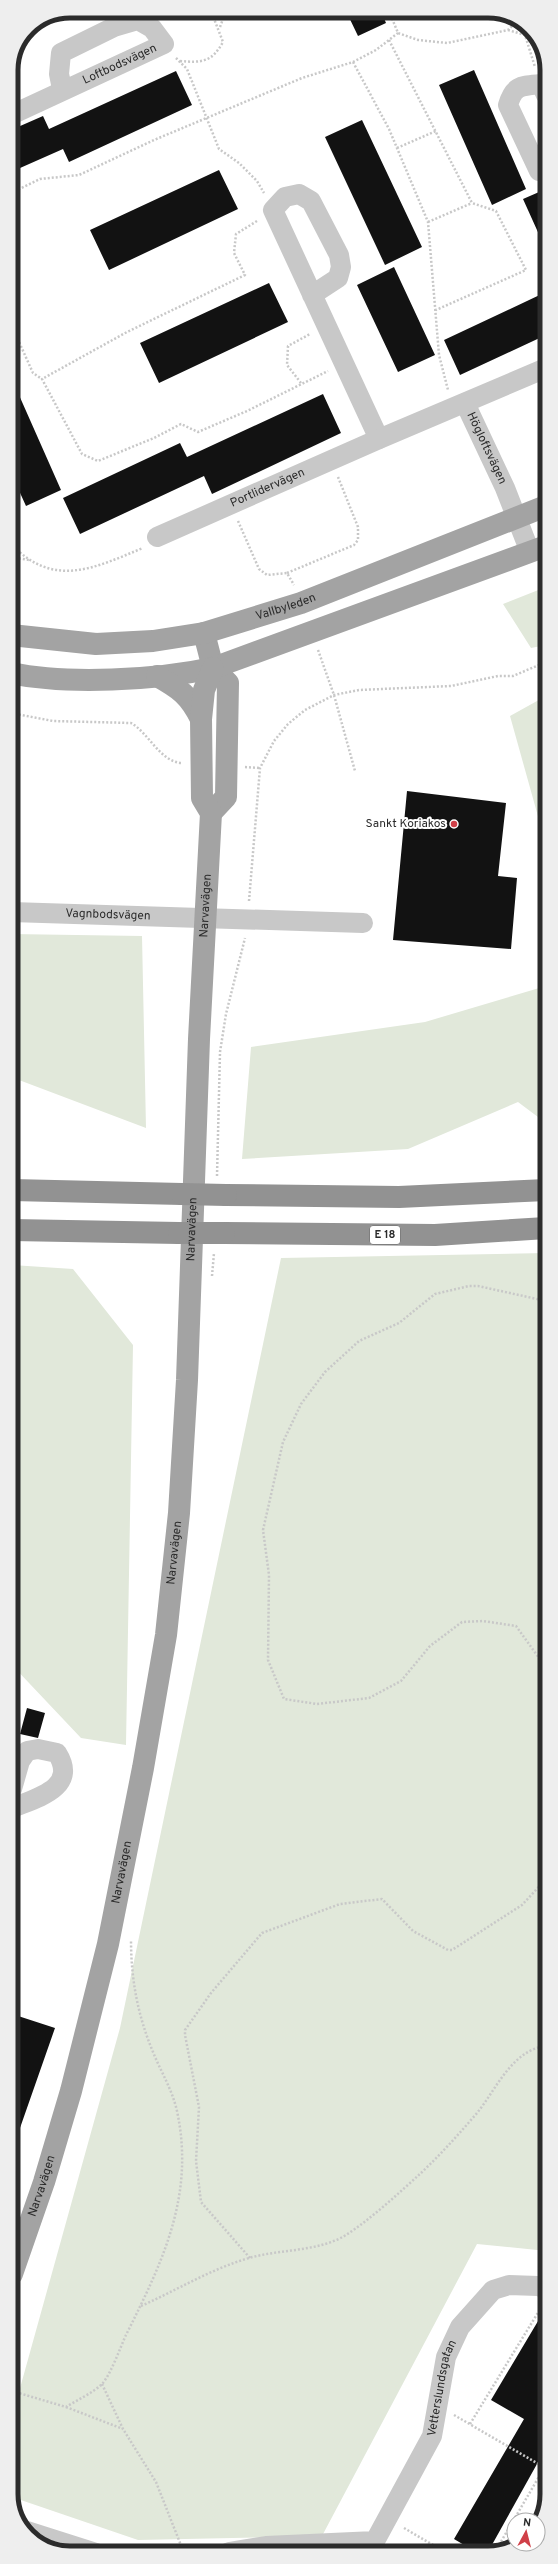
<svg xmlns="http://www.w3.org/2000/svg" width="558" height="2564" viewBox="0 0 558 2564" font-family="Overpass,sans-serif">
<style>
.green{fill:#e1e8da}
.building{fill:#121212}
.lines{fill:none;stroke-linecap:round;stroke-linejoin:round}
.path{stroke:#c8c8c8;stroke-width:2.5;stroke-dasharray:2 2;stroke-linecap:butt}
.minor{stroke:#c8c8c8;stroke-width:20}
.major{stroke:#a3a3a3;stroke-width:22}
.highway{stroke:#929292;stroke-width:22}
.highway-bridge{stroke:#929292;stroke-width:22}
.poi-dot{fill:#d04048;stroke:#fff;stroke-width:1.5}
.labels{text-anchor:middle;dominant-baseline:central;stroke-width:4;stroke-linejoin:round;paint-order:stroke}
.shield{fill:#fff;stroke:#6b6b6b;stroke-width:1}
.shield-label{font-size:11px;font-weight:bold;fill:#2b2b2b}
.street-label{font-size:12px;fill:#2b2b2b;stroke:#fff}
.poi-label{font-size:12px;fill:#2b2b2b;stroke:#fff;text-anchor:end}
.rim{fill:none;stroke:#2b2b2b;stroke-width:5}
</style>
<rect width="100%" height="100%" fill="#fff"/>
<path class="green" d="M546,587V645L531,648L503,604Z
M546,696V845L510,716Z
M11,934L142,936L146,1128L11,1077Z
M546,986V1123L518,1102L408,1149L242,1159L251,1047L425,1022Z
M546,1253L547,2251L477,2244L322,2536L138,2540L12,2497V2417L120,2028L281,1258Z
M12,1265L73,1269L133,1345L126,1745L81,1738L12,1665Z"/>
<path class="building" d="M346,11H381L386,23L358,36Z
M474,70L526,189L492,205L439,85Z
M176,71L192,105L69,162L63,149L11,172V130L43,116L49,129Z
M362,120L422,247L385,265L325,137Z
M219,170L238,209L109,270L90,230Z
M546,189V250L523,199Z
M394,267L435,355L398,372L357,285Z
M269,283L288,322L159,383L140,343Z
M546,292V335L460,375L444,340Z
M11,377L61,490L26,506L11,473Z
M323,394L341,433L212,494L204,476L80,534L63,498L180,443L187,457Z
M407,791L506,803L498,876L517,878L511,949L393,940Z
M27,1708L45,1713L38,1738L20,1734Z
M12,2014L55,2028L13,2148L12,2147Z
M547,2306V2446L488,2552H476L454,2539L524,2419L491,2400Z"/>
<g class="lines">
<path class="path" d="M389,11L398,33L418,40L447,43L508,30L517,21
M220,27L226,11
M508,30L525,35L535,67
M389,40L472,203L496,211L526,270L436,310
M176,58L187,69L219,149L239,163L257,181L264,193
M180,61C202,63 212,62 223,42L211,11
M353,62L389,129L428,222L439,355L448,390
M397,148L436,131
M11,193L40,179L79,175L154,140L302,78L353,62L376,50L398,33
M257,221L236,234L234,253L245,275L127,332L42,379L82,454L98,461L154,438L181,424L198,432L247,411L328,371
M428,222L472,203
M11,324L33,373L42,379
M301,383L287,365L288,346L310,334
M238,521L259,569L267,575L287,573L294,585
M11,544C54,589 94,568 143,548
M11,557L29,560
M287,573L354,545L358,540V527L338,477
M318,650L334,695L355,771
M11,713L53,721L131,723C149,733 160,762 182,763
M245,767L260,768
M249,901L260,768L274,741L288,724L305,710L334,695L359,690L451,686L498,676H513L546,662
M217,1176L220,1052L226,1014L245,938
M212,1276L214,1253
M546,1301L478,1286H469L435,1294L399,1323L359,1341L325,1372L301,1404L283,1442L263,1530L269,1575L268,1660L284,1699L317,1704L369,1698L401,1681L430,1646L462,1622L483,1621L516,1626L539,1658L547,1707
M250,2258L201,2202L196,2161L199,2107L185,2035V2030L211,1993L262,1933L340,1904L382,1899L413,1931L448,1950H452L522,1905L547,1878
M141,2306C177,2290 211,2269 249,2258C280,2249 318,2252 346,2235C371,2219 399,2193 421,2173C441,2154 459,2134 477,2113C496,2090 512,2049 547,2046
M102,2384L123,2429L156,2482L184,2553
M12,2391L66,2407C77,2400 93,2393 102,2384C111,2374 120,2348 126,2335C163,2261 195,2195 177,2111C172,2089 161,2072 153,2052C138,2016 131,1980 131,1940
M66,2407L123,2429
M454,2415L547,2469
M470,2424L542,2306
M404,2528L445,2552
M495,2552L547,2463"/>
<g class="minor">
<path d="M546,95L541,84C521,86 514,85 508,105L539,171L546,172"/>
<path id="s1" d="M11,115L164,44L152,28L138,20L114,27L61,53L59,74L62,89L59,92"/>
<path d="M312,295L338,278L341,267L339,255L311,201L299,194L285,197L273,210L379,439"/>
<path id="s2" d="M465,403L505,488L530,552"/>
<path id="s3" d="M157,537L379,439L546,368"/>
<path id="s4" d="M11,912L363,923"/>
<path d="M12,1789L20,1761L27,1751L38,1749L57,1753C79,1788 36,1798 12,1808"/>
<path d="M27,2531L96,2553"/>
<path id="s5" d="M229,2552L266,2546L375,2541L432,2436L446,2357L460,2327L493,2290L509,2285L538,2286L547,2289"/>
</g>
<g class="major">
<path d="M204,633L213,668L228,683L226,797L211,813"/>
<path id="s6" d="M11,635L96,644L153,641L204,633L301,603L546,506"/>
<path d="M11,673C67,685 157,680 213,668L546,546"/>
<path d="M157,676C180,689 189,695 201,719"/>
<path id="s7" d="M12,2274L44,2182L71,2091L108,1944L143,1768L166,1635L179,1513L187,1380L199,1039L211,813L202,798L201,719L204,690L213,668"/>
</g>
<path class="highway" d="M12,1190L182,1194
M226,1195L399,1197L546,1190
M12,1230L179,1233
M224,1233L435,1235L546,1228"/>
<path class="highway-bridge" d="M182,1194L226,1195
M179,1233H224"/>
</g>
<circle class="poi-dot" cx="454" cy="824" r="4"/>
<g class="labels">
<rect class="shield" x="370" y="1226" width="30" height="18" rx="3"/>
<g class="shield-label">
<text x="385" y="1235">E 18</text>
</g>
<g class="street-label">
<text stroke="none"><textPath href="#s1" startOffset="120">Loftbodsvägen</textPath></text>
<text stroke="none"><textPath href="#s2" startOffset="50">Högloftsvägen</textPath></text>
<text stroke="none"><textPath href="#s3" startOffset="121">Portlidervägen</textPath></text>
<text stroke="none"><textPath href="#s6" startOffset="280">Vallbyleden</textPath></text>
<text stroke="none"><textPath href="#s7" startOffset="1389">Narvavägen</textPath></text>
<text stroke="none"><textPath href="#s4" startOffset="97">Vagnbodsvägen</textPath></text>
<text stroke="none"><textPath href="#s7" startOffset="1065">Narvavägen</textPath></text>
<text stroke="none"><textPath href="#s7" startOffset="741">Narvavägen</textPath></text>
<text stroke="none"><textPath href="#s7" startOffset="417">Narvavägen</textPath></text>
<text stroke="none"><textPath href="#s7" startOffset="93">Narvavägen</textPath></text>
<text stroke="none"><textPath href="#s5" startOffset="315">Vetterslundsgatan</textPath></text>
</g>
<g class="poi-label">
<text x="446" y="824">Sankt Koriakos</text>
</g>
</g>
<path d="M0 0H558V2564H0ZM70 18H488A52 52 0 0 1 540 70V2494A52 52 0 0 1 488 2546H70A52 52 0 0 1 18 2494V70A52 52 0 0 1 70 18Z" fill="#eee" fill-rule="evenodd"/>
<path class="rim" d="M70 18H488A52 52 0 0 1 540 70V2494A52 52 0 0 1 488 2546H70A52 52 0 0 1 18 2494V70A52 52 0 0 1 70 18Z"/>
<g transform="translate(526 2532) rotate(7)"><circle r="19" fill="#ffffff" stroke="#aaaaaa"/>
<path d="M0-3L7 15L0 10L-7 15Z" fill="#d04048"/>
<text y="-6" font-size="11" font-weight="bold" text-anchor="middle" fill="#2b2b2b">N</text>
</g>
</svg>
